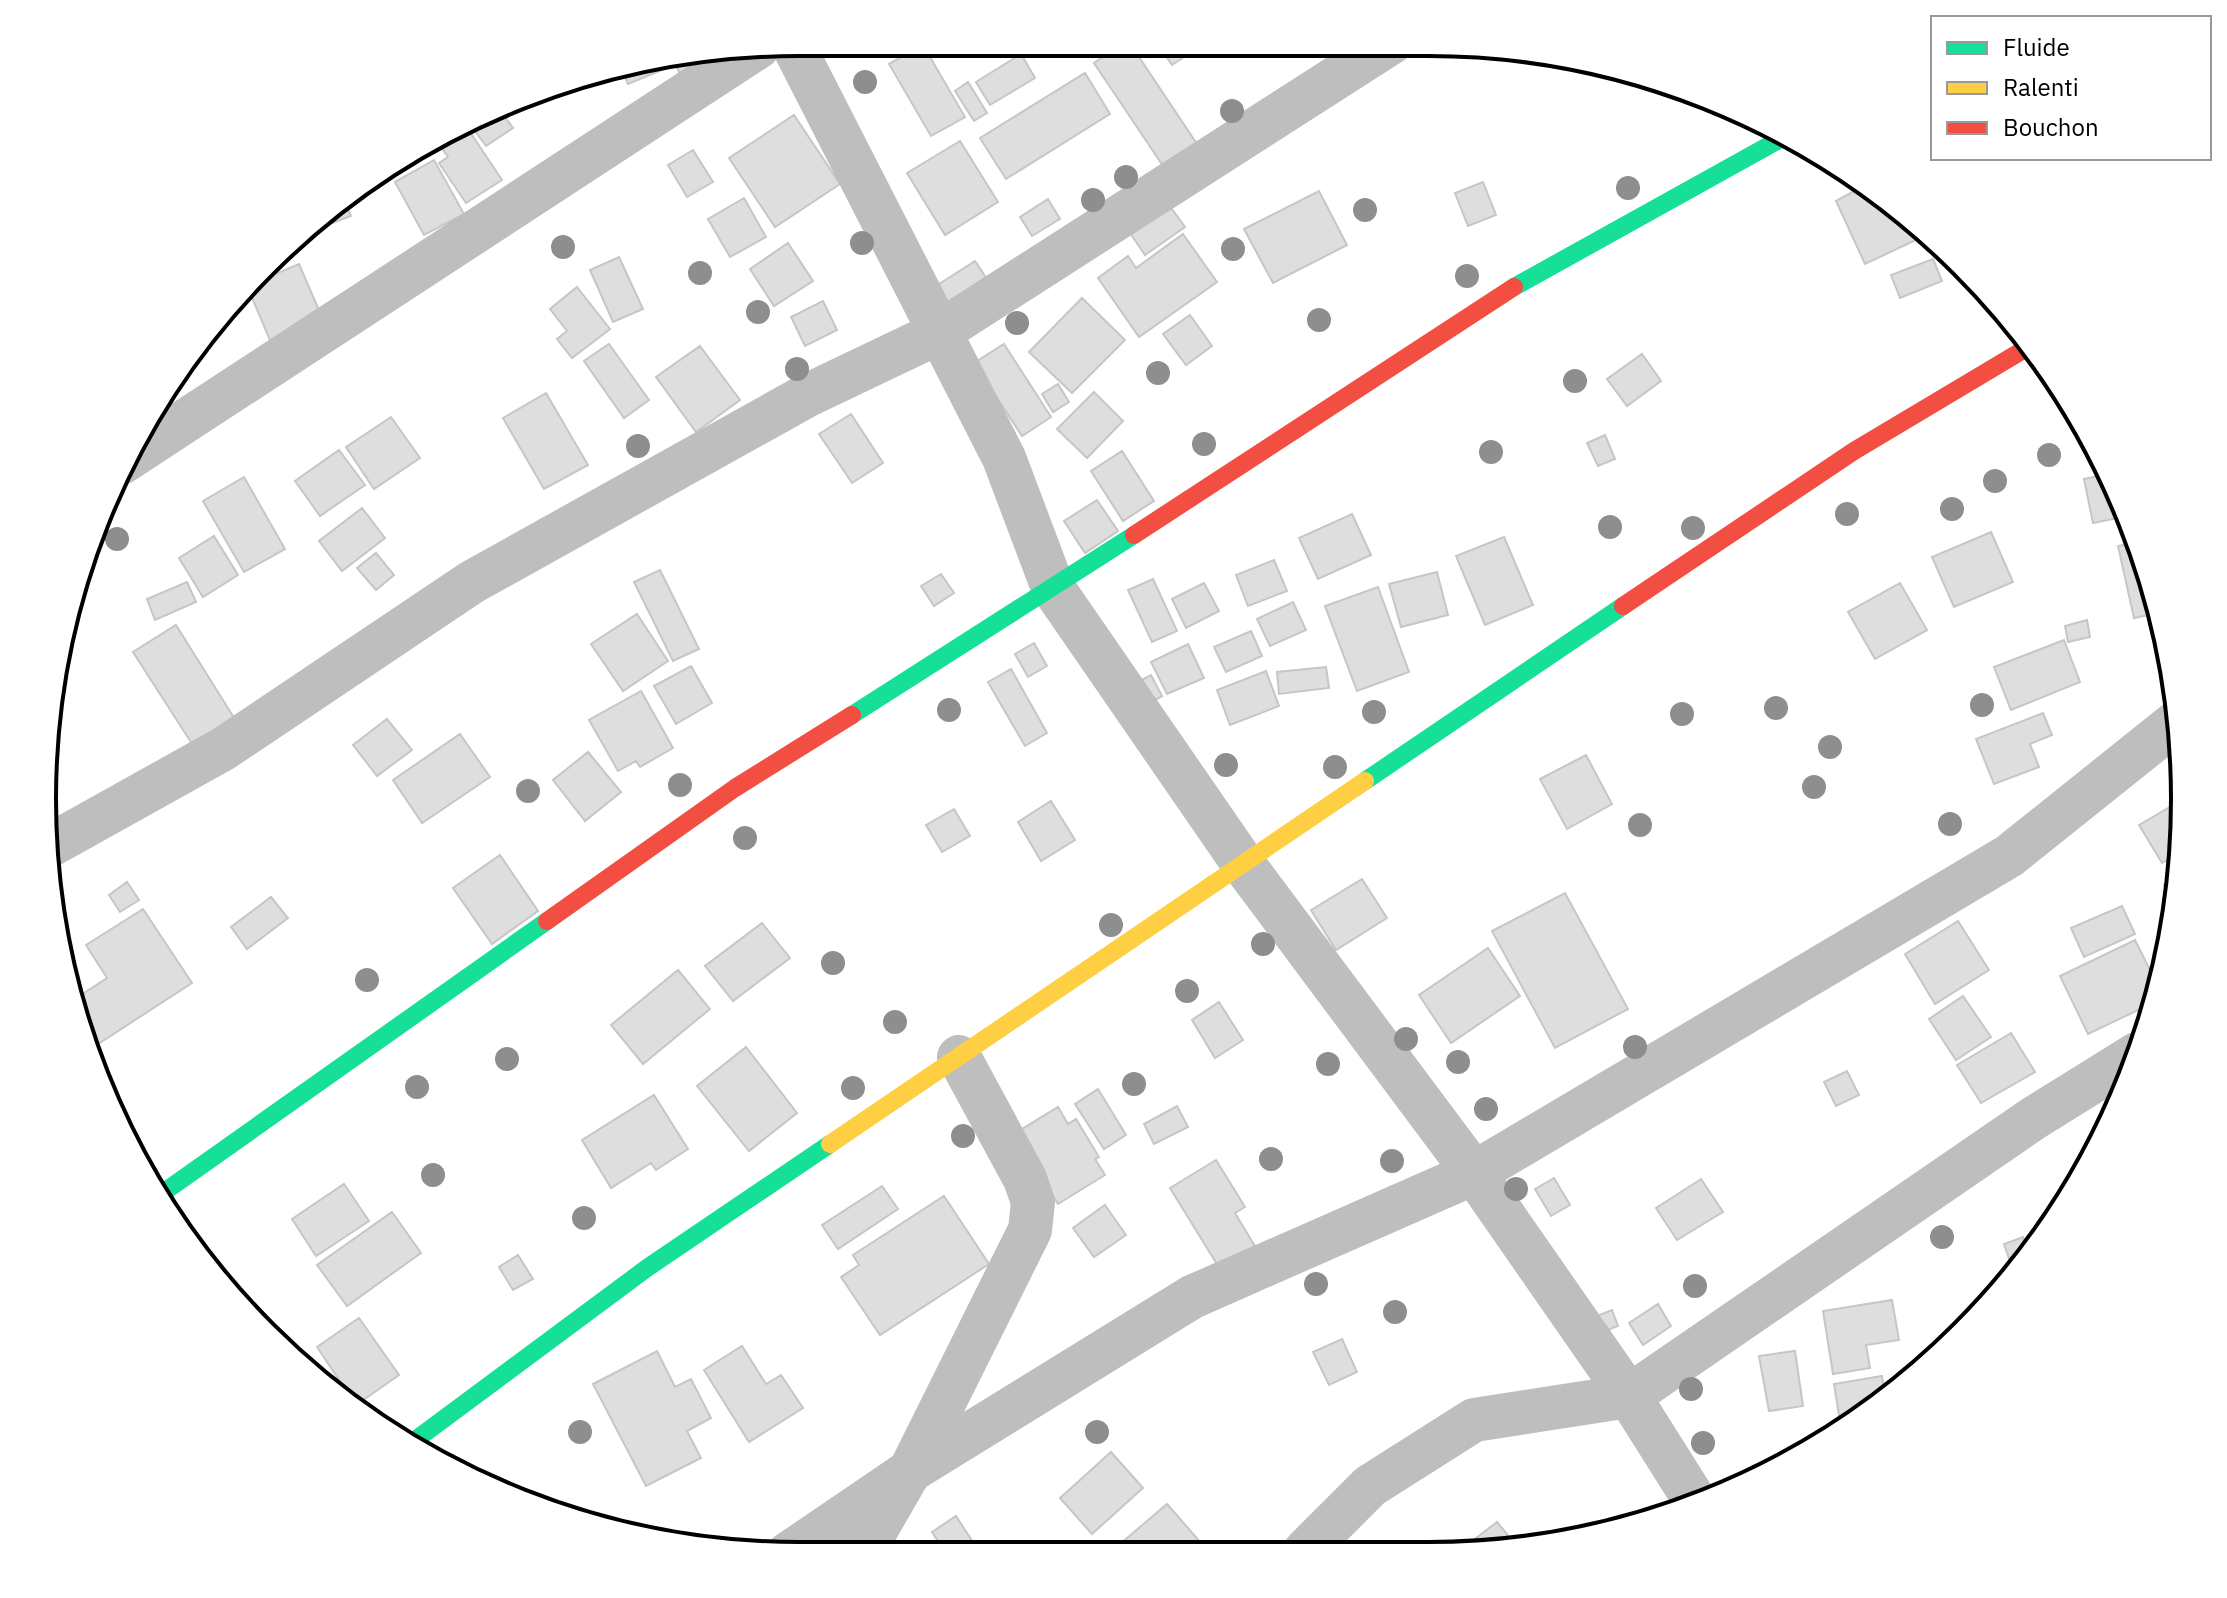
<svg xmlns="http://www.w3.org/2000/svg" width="2227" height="1598" viewBox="0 0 2227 1598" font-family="'IBM Plex Sans',sans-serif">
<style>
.building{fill:#dedede;stroke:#c6c6c6;stroke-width:2}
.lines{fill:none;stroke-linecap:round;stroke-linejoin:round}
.street{stroke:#bebebe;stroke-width:44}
.fast{stroke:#16e098;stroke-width:18}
.slow{stroke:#ffcf43;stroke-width:18}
.jam{stroke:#f24e42;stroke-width:18}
.tree{fill:#8e8e8e}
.rim{fill:none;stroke:#000;stroke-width:4}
</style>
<rect width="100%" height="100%" fill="#fff"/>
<path class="building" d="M1125,42H1129L1201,150L1167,172L1094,63Z
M1156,42H1233L1209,57L1201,46L1172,65Z
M923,45L965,117L931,136L889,64Z
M709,54L682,78L673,59Z
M1021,54L1035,78L990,105L976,82Z
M658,61L662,70L628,84L620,66Z
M1085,73L1110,114L1006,179L980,138Z
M968,82L987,113L974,121L955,91Z
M502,113L513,128L486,146L472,127Z
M794,115L840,184L775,227L729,158Z
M468,129L502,180L466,203L439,163L448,157L438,143Z
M960,141L998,202L945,235L907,173Z
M433,145L435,150L379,179L375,173L379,169Z
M693,150L713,182L687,197L668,165Z
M434,160L464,214L424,235L395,182Z
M1483,182L1496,215L1468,226L1455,193Z
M1860,188L1919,236L1920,238L1865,264L1836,201Z
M1319,191L1347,245L1273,283L1244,229Z
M744,198L766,237L730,257L708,219Z
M1048,199L1060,219L1032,236L1020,217Z
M344,200L351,216L314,230L313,227Z
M1169,205L1185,227L1145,255L1130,233Z
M1183,234L1217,282L1139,337L1098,278L1128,256L1136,268Z
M788,243L813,281L774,306L750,269Z
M619,257L643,309L613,322L590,270Z
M1933,259L1942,281L1900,298L1891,275Z
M975,261L989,282L949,307L936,286Z
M299,264L324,322L272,345L247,286Z
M577,287L610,329L572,358L557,339L567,331L550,309Z
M1082,298L1125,340L1072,393L1029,352Z
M823,301L837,330L805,346L791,317Z
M1190,315L1212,346L1186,365L1163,334Z
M609,344L649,400L624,418L584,361Z
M1004,344L1051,417L1022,436L974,363Z
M700,346L740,400L696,432L656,377Z
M1642,354L1661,381L1627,406L1607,379Z
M1058,384L1069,402L1053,412L1042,394Z
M1094,392L1123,421L1087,458L1057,429Z
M546,393L588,465L544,489L503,418Z
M851,414L883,463L852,483L819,434Z
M391,417L420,458L374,489L346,447Z
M1605,435L1615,459L1598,466L1587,443Z
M339,450L365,485L320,516L295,481Z
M1122,451L1154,501L1123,521L1091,471Z
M2108,474L2127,516L2093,523L2084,479Z
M244,477L285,549L244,572L203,501Z
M1097,500L1118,531L1085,553L1064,521Z
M362,508L385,538L342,571L319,541Z
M1352,514L1371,555L1318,579L1299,538Z
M1991,532L2013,582L1954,607L1932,557Z
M214,536L238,575L203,597L179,558Z
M1504,537L1533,605L1485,625L1456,556Z
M2138,542L2158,613L2134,618L2118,546Z
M376,553L394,575L376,590L357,568Z
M1274,560L1287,591L1248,606L1236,575Z
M660,570L699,649L673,661L634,582Z
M1437,572L1448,615L1401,627L1389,584Z
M941,574L954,593L934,606L921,586Z
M1153,579L1177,631L1152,642L1128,590Z
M187,582L196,602L155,620L147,599Z
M1204,583L1219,611L1186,628L1172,599Z
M1900,583L1927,630L1875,659L1848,612Z
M1378,587L1409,672L1357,691L1325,606Z
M1293,602L1306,630L1270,646L1257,619Z
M637,614L668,661L623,691L591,644Z
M2087,620L2090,637L2068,642L2065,626Z
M176,625L236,721L194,747L133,652Z
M1251,631L1262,656L1226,672L1214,647Z
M2064,640L2080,682L2011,710L1994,667Z
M1034,643L1047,666L1028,677L1015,654Z
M1188,644L1204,678L1167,694L1151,662Z
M691,666L712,703L676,724L654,686Z
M1326,667L1329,688L1279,694L1277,672Z
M1011,669L1047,733L1025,746L988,682Z
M1266,671L1279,706L1230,725L1217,690Z
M1151,675L1162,696L1141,708L1130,686Z
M641,691L673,748L640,767L636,761L618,771L589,720Z
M2043,713L2052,735L2030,744L2039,767L1994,784L1976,739Z
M387,719L412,750L377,776L353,745Z
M460,734L490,777L422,823L393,780Z
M588,752L621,792L585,821L553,780Z
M1586,755L1612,804L1567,829L1540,779Z
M2182,800L2183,851L2162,863L2139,825Z
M1051,801L1075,840L1041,861L1018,822Z
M954,809L970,836L942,852L926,825Z
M500,855L538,911L492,944L453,888Z
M2179,877L2174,903L2164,885Z
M1362,879L1387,918L1336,950L1311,910Z
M127,882L139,900L120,912L109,895Z
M1565,893L1628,1009L1555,1048L1492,931Z
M271,897L288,918L247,949L231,927Z
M2122,906L2135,934L2084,957L2071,928Z
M143,909L192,983L89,1050L75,999L107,978L86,945Z
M1958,921L1989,970L1935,1004L1905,954Z
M762,923L790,958L733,1001L705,966Z
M2135,940L2160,990L2157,1001L2088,1034L2060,976Z
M1488,948L1520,996L1451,1043L1419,995Z
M678,970L710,1009L643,1064L611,1025Z
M1963,996L1991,1037L1956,1060L1929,1019Z
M1219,1002L1243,1040L1215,1058L1192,1020Z
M2011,1033L2035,1072L1981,1103L1957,1065Z
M746,1047L797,1113L749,1151L697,1086Z
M1847,1071L1859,1095L1836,1106L1824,1082Z
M1098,1089L1126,1135L1104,1149L1075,1104Z
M654,1095L688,1149L656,1170L651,1163L611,1188L582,1140Z
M1177,1106L1188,1127L1154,1144L1144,1124Z
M1058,1107L1068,1124L1076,1119L1099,1157L1095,1159L1105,1175L1058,1204L1014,1134Z
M1216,1160L1245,1207L1235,1213L1259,1253L1223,1274L1170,1188Z
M1554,1178L1570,1205L1551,1216L1535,1189Z
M1701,1179L1723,1212L1677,1240L1656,1208Z
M344,1184L369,1221L316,1256L292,1219Z
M882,1186L898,1209L838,1249L822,1225Z
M944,1196L989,1264L880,1335L841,1277L859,1265L853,1255Z
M1105,1205L1126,1235L1094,1257L1073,1228Z
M392,1212L421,1253L347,1306L317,1265Z
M2023,1237L2030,1258L2014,1273L2004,1244Z
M518,1255L533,1279L513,1290L499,1267Z
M1892,1300L1899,1340L1866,1345L1870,1368L1833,1374L1823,1311Z
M1658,1304L1671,1326L1643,1345L1629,1323Z
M1612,1310L1618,1326L1595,1335L1589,1319Z
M359,1318L399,1375L356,1405L317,1347Z
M1342,1339L1357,1372L1329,1385L1313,1352Z
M742,1346L766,1384L781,1375L803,1408L749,1442L704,1370Z
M657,1351L675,1387L691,1379L711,1418L687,1431L701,1458L646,1486L593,1384Z
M1795,1351L1803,1406L1769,1411L1759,1356Z
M1882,1376L1885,1394L1840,1422L1834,1384Z
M1111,1452L1143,1488L1092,1534L1060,1498Z
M1167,1504L1208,1551L1115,1552L1113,1550Z
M956,1516L980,1553H946L932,1532Z
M1497,1522L1520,1550H1484L1475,1539Z"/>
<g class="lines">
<path class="street" d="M792,43L1004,458L1053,588L1244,865L1474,1173L1629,1396L1697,1504
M121,463L758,47
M49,846L223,749L472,582L806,396L938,333L1392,42
M1305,1551L1370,1486L1474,1420L1629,1396L2034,1118L2137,1054
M788,1554L910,1471L1192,1297L1474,1173L2009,856L2179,720
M862,1554L910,1471L1030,1230L1033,1202L1025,1179L959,1057"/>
<path class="fast" d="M1514,287L1786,136
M852,715L1134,535
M1365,781L1623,606
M164,1192L547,921
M410,1444L647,1268L830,1144"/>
<path class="slow" d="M830,1144L1365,781"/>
<path class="jam" d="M1134,535L1514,287
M1623,606L1854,451L2030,346
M547,921L735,788L852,715"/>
</g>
<g class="tree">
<circle cx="865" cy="82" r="12"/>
<circle cx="1232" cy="111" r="12"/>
<circle cx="1126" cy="177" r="12"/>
<circle cx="1628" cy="188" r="12"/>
<circle cx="1093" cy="200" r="12"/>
<circle cx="1365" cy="210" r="12"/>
<circle cx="862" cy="243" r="12"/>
<circle cx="563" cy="247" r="12"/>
<circle cx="1233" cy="249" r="12"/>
<circle cx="700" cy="273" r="12"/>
<circle cx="1467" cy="276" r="12"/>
<circle cx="758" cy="312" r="12"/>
<circle cx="1319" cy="320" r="12"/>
<circle cx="1017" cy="323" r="12"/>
<circle cx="797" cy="369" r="12"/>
<circle cx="1158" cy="373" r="12"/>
<circle cx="1575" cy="381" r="12"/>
<circle cx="1204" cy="444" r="12"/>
<circle cx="638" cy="446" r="12"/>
<circle cx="1491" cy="452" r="12"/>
<circle cx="2049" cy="455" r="12"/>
<circle cx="1995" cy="481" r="12"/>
<circle cx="1952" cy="509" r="12"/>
<circle cx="1847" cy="514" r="12"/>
<circle cx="1610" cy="527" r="12"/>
<circle cx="1693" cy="528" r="12"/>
<circle cx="117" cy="539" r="12"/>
<circle cx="1982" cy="705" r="12"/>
<circle cx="1776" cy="708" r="12"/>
<circle cx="949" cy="710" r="12"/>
<circle cx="1374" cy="712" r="12"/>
<circle cx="1682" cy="714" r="12"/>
<circle cx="1830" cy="747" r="12"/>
<circle cx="1226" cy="765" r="12"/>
<circle cx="1335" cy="767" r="12"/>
<circle cx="680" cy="785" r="12"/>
<circle cx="1814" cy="787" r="12"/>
<circle cx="528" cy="791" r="12"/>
<circle cx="1950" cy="824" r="12"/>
<circle cx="1640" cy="825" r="12"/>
<circle cx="745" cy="838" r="12"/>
<circle cx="1111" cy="925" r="12"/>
<circle cx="1263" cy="944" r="12"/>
<circle cx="833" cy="963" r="12"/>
<circle cx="367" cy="980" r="12"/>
<circle cx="1187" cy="991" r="12"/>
<circle cx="895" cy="1022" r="12"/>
<circle cx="1406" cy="1039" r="12"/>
<circle cx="1635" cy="1047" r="12"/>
<circle cx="507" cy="1059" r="12"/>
<circle cx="1458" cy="1062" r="12"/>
<circle cx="1328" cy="1064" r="12"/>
<circle cx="1134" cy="1084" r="12"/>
<circle cx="417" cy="1087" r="12"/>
<circle cx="853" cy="1088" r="12"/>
<circle cx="1486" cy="1109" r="12"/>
<circle cx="963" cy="1136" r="12"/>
<circle cx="1271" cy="1159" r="12"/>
<circle cx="1392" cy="1161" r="12"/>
<circle cx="433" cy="1175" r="12"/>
<circle cx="1516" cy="1189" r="12"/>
<circle cx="584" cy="1218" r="12"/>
<circle cx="1942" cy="1237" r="12"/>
<circle cx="1316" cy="1284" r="12"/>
<circle cx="1695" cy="1286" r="12"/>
<circle cx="1395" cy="1312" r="12"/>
<circle cx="1691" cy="1389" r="12"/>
<circle cx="580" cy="1432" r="12"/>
<circle cx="1097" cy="1432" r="12"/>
<circle cx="1703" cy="1443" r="12"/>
</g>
<path d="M0 0H2227V1598H0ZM799 56H1428A743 743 0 0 1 2171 799V799A743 743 0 0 1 1428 1542H799A743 743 0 0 1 56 799V799A743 743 0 0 1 799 56Z" fill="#fff" fill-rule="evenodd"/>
<path class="rim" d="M799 56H1428A743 743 0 0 1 2171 799V799A743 743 0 0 1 1428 1542H799A743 743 0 0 1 56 799V799A743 743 0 0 1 799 56Z"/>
<rect x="1931" y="16" width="280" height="144" fill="#ffffff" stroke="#999999" stroke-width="2"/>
<rect x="1947" y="42" width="40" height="12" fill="#16e098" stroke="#999999" stroke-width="2"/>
<text x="2003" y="56" font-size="24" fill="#000000">Fluide</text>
<rect x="1947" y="82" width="40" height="12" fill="#ffcf43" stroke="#999999" stroke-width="2"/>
<text x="2003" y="96" font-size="24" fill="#000000">Ralenti</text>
<rect x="1947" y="122" width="40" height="12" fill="#f24e42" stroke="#999999" stroke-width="2"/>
<text x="2003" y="136" font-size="24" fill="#000000">Bouchon</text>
</svg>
